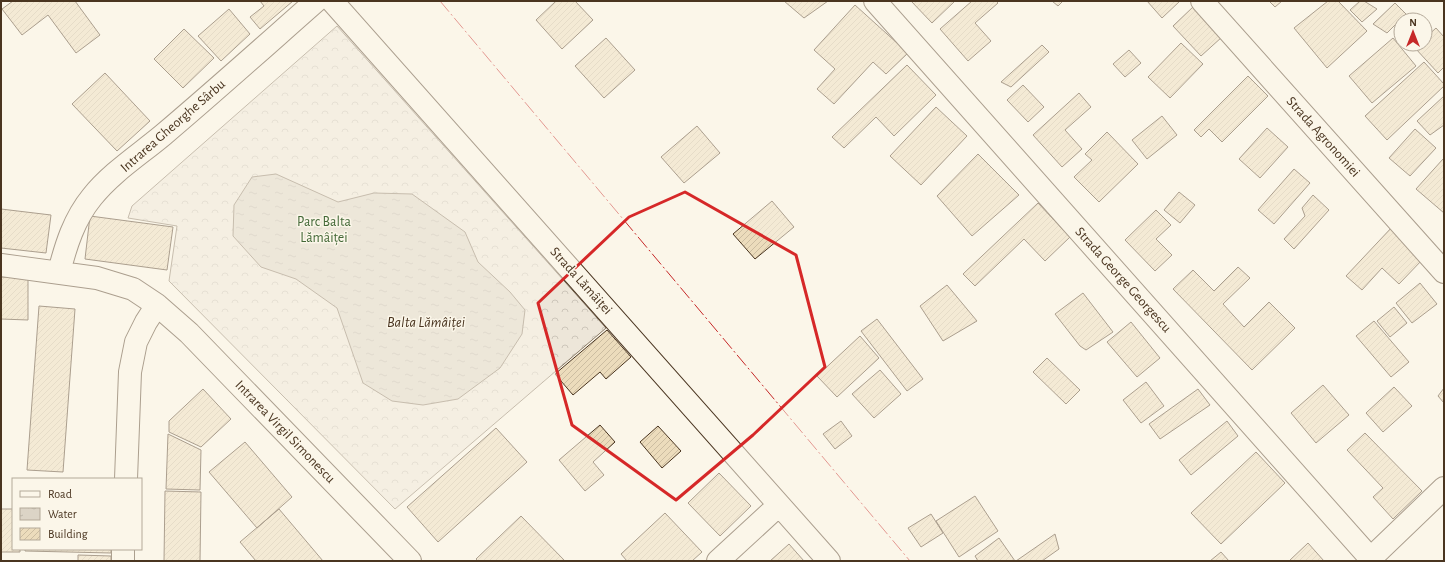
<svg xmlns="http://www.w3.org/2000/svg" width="1445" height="562" viewBox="0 0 1445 562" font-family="'Alegreya Sans',sans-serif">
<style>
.forest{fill:url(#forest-crowns);stroke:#887966}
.water{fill:url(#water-ripples);stroke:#887966}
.building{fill:url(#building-hatch);stroke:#4a3520}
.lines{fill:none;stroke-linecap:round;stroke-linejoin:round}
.minor-casing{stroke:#4a3520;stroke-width:24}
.major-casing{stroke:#4a3520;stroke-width:24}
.minor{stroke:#fbf6e9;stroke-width:22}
.major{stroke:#fbf6e9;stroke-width:22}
.power{stroke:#c62828;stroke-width:1;stroke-dasharray:14 3 2 3;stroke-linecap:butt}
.marked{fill:none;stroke:#d62828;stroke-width:3;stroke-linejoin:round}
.labels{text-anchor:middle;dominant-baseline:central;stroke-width:3;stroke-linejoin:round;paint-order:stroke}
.street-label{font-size:14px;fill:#4a3520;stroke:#fbf6e9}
.park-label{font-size:14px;fill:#436837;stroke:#fbf6e9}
.water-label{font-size:15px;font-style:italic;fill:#4a3520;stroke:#fbf6e9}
</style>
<defs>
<pattern id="forest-crowns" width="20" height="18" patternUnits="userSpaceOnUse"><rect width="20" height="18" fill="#ede6d9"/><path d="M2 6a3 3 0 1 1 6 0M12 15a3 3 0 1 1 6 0" fill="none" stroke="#cdc6ba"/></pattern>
<pattern id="water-ripples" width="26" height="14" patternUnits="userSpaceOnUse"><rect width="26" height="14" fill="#dcd4c6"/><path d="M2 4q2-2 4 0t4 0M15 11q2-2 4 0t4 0" fill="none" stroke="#beb7aa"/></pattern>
<pattern id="building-hatch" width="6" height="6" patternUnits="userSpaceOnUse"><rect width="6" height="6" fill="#ecdcbc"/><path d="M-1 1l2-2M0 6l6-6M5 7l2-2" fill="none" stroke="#ccbda1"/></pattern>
</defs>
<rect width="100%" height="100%" fill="#fbf6e9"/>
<path class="forest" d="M337,26L606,328L395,509L169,281L177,226L128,218L132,206Z"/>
<path class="water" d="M276,174L338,202L374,193L412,194L465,232L478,262L510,292L525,310L522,334L500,368L458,399L423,405L392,401L363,383L337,308L296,279L261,267L233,236L234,205L252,177Z"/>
<path class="building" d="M13,1H75L100,35L76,53L48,15L22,35L2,9Z
M260,1H293L260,29L250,17L264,6Z
M556,1H575L593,20L562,49L536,20Z
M784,1H828L804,18Z
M911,1H955L932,23Z
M972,1H996L998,3L975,23L991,41L968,61L940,29Z
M1052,1H1063L1058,6Z
M1147,1H1180L1162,18Z
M1269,1H1282L1275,7Z
M1328,1H1338L1367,31L1327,68L1294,28Z
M1360,1H1364L1377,9L1362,22L1350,10Z
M1395,3L1406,14L1387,33L1373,24Z
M855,5L908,53L886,74L873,62L834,104L817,89L835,69L814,50Z
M1194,6L1222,37L1201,56L1173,26Z
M229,9L250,34L221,61L198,36Z
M1436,28L1444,37V67L1438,73L1415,48L1419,44H1425V38Z
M184,29L214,58L183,88L154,59Z
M606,38L635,70L604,98L575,66Z
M1393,38L1416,66L1372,103L1349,76Z
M1181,43L1203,64L1170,98L1148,77Z
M1042,45L1049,52L1011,87L1001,82Z
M1129,50L1141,63L1125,77L1113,64Z
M1424,62L1444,84V86L1387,140L1365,116Z
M907,65L936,95L894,136L876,117L844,148L832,137Z
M105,73L150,121L117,151L72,104Z
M1248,76L1268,96L1222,142L1209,129L1201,137L1194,130Z
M1023,85L1044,107L1028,122L1007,100Z
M1079,93L1091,107L1065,130L1082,149L1062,167L1033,135Z
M1444,96V125L1430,135L1417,121Z
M936,107L967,136L921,185L890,156Z
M1162,116L1177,135L1147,159L1132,140Z
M697,126L720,153L684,183L661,157Z
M1267,128L1288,147L1260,178L1239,159Z
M1415,129L1436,148L1410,176L1389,158Z
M1107,132L1138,164L1099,202L1074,177L1092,160L1085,154Z
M978,154L1019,195L972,236L937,196Z
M1443,159L1444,161V213L1416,189Z
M1294,169L1310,183L1274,224L1258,210Z
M1179,192L1195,205L1180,223L1164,210Z
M1313,195L1329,210L1294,249L1284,239L1305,216L1302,208Z
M772,201L794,227L755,259L733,234Z
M1038,203L1070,237L1045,261L1024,239L975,286L963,274Z
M1,209L51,215L46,253L1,248Z
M1156,210L1171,225L1156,239L1172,255L1155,271L1125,240Z
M90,216L173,227L167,270L85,259Z
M1393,226L1423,259L1399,284L1382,268L1362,290L1346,276Z
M1238,267L1250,278L1223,304L1244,327L1269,302L1295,328L1252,370L1173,289L1193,270L1214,291Z
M1,277H28V320L1,319Z
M1420,283L1437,304L1412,323L1396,303Z
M947,285L977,321L943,341L920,306Z
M1083,293L1113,332L1086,350L1080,346L1055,314Z
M39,306L75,309L63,472L27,470Z
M1394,307L1407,323L1390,337L1377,321Z
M877,319L923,379L907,391L861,331Z
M1374,321L1409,362L1391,377L1356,336Z
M1131,322L1160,358L1137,377L1107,342Z
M607,330L631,357L606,379L600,372L573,395L555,374Z
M860,336L879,358L837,397L817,376Z
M1047,358L1080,390L1066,404L1033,372Z
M880,370L901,394L874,418L852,394Z
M1146,382L1164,406L1141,423L1123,400Z
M1323,385L1349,415L1316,443L1291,413Z
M1394,387L1412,406L1383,432L1366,413Z
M1444,388V403L1438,396Z
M203,389L231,419L201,447L169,432V421Z
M1198,389L1210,405L1160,439L1149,424Z
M841,421L852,436L835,449L823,434Z
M1227,421L1238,436L1191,475L1179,460Z
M600,425L615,442L593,462L604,475L585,491L559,460Z
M658,426L681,451L662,468L640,442Z
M496,428L527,462L438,542L407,507Z
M1365,433L1422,491L1393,519L1373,497L1383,488L1347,450Z
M168,434L201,450L200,490L166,489Z
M245,442L292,497L257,528L209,472Z
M1256,452L1285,483L1221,544L1191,513Z
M719,473L751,506L720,536L688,503Z
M165,491L201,492L200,561H164Z
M975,496L998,531L959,557L936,521Z
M1,509H13V549H20V552H1Z
M279,509L323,561H256L240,542Z
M665,513L702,552L692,561H627L621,554Z
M931,514L943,533L921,547L908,528Z
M521,516L565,561H478L476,559Z
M1055,534L1059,549L1042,561H1016Z
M999,538L1015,561H978L975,556Z
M1308,543L1324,561H1289Z
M789,544L804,561H770Z
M25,549H111V553L25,551Z
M1221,552L1229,561H1210Z
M78,555L111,556V561H78Z"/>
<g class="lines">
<g class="minor-casing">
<path id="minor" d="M332,1L829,561
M875,1L1371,559
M1202,1L1444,272
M1,265L97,278L133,289L157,305L189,333L410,561
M59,272C66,245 74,219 92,197C111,173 139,155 163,135C215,91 265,46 316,1
M126,479L130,372L136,342L146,322L157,305
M123,561V549
M718,561L779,505"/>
</g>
<g class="major-casing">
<path id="major" d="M1368,561L1444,488"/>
</g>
<use href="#minor" class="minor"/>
<use href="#major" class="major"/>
<path class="power" d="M440,1L910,561"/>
</g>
<path d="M0 0H1445V562H0ZM685,192L796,255L825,367L753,435L676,500L572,425L538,303L629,217Z" fill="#fbf6e9" fill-opacity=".55" fill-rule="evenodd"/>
<path class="marked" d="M685,192L796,255L825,367L753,435L676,500L572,425L538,303L629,217Z"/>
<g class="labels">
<g class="street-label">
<text transform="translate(173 126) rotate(-41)">Intrarea Gheorghe Sârbu</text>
<text transform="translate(1323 137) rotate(48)">Strada Agronomiei</text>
<text transform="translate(1123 280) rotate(48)">Strada George Georgescu</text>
<text transform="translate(581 281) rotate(48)">Strada Lămâiței</text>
<text transform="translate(285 432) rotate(46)">Intrarea Virgil Simonescu</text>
</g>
<g class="park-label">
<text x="324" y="222">Parc Balta<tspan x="324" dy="16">Lămâiței</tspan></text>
</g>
<g class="water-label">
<text x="426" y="322">Balta Lămâiței</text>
</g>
</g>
<rect width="1445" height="562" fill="none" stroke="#4a3520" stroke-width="4"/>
<rect x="12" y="478" width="130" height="72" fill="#fbf6e9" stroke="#b4a999"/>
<rect x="20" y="491" width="20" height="6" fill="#fbf6e9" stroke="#b4a999"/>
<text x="48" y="498" font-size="12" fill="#4a3520">Road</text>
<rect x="20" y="508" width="20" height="12" fill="url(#water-ripples)" stroke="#b4a999"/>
<text x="48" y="518" font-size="12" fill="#4a3520">Water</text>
<rect x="20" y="528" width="20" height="12" fill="url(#building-hatch)" stroke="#b4a999"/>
<text x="48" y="538" font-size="12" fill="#4a3520">Building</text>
<g transform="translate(1413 32)"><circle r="19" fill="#fbf6e9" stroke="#b4a999"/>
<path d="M0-3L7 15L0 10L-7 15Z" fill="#c62828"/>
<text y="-6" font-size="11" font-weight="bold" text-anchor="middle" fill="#4a3520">N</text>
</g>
</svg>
